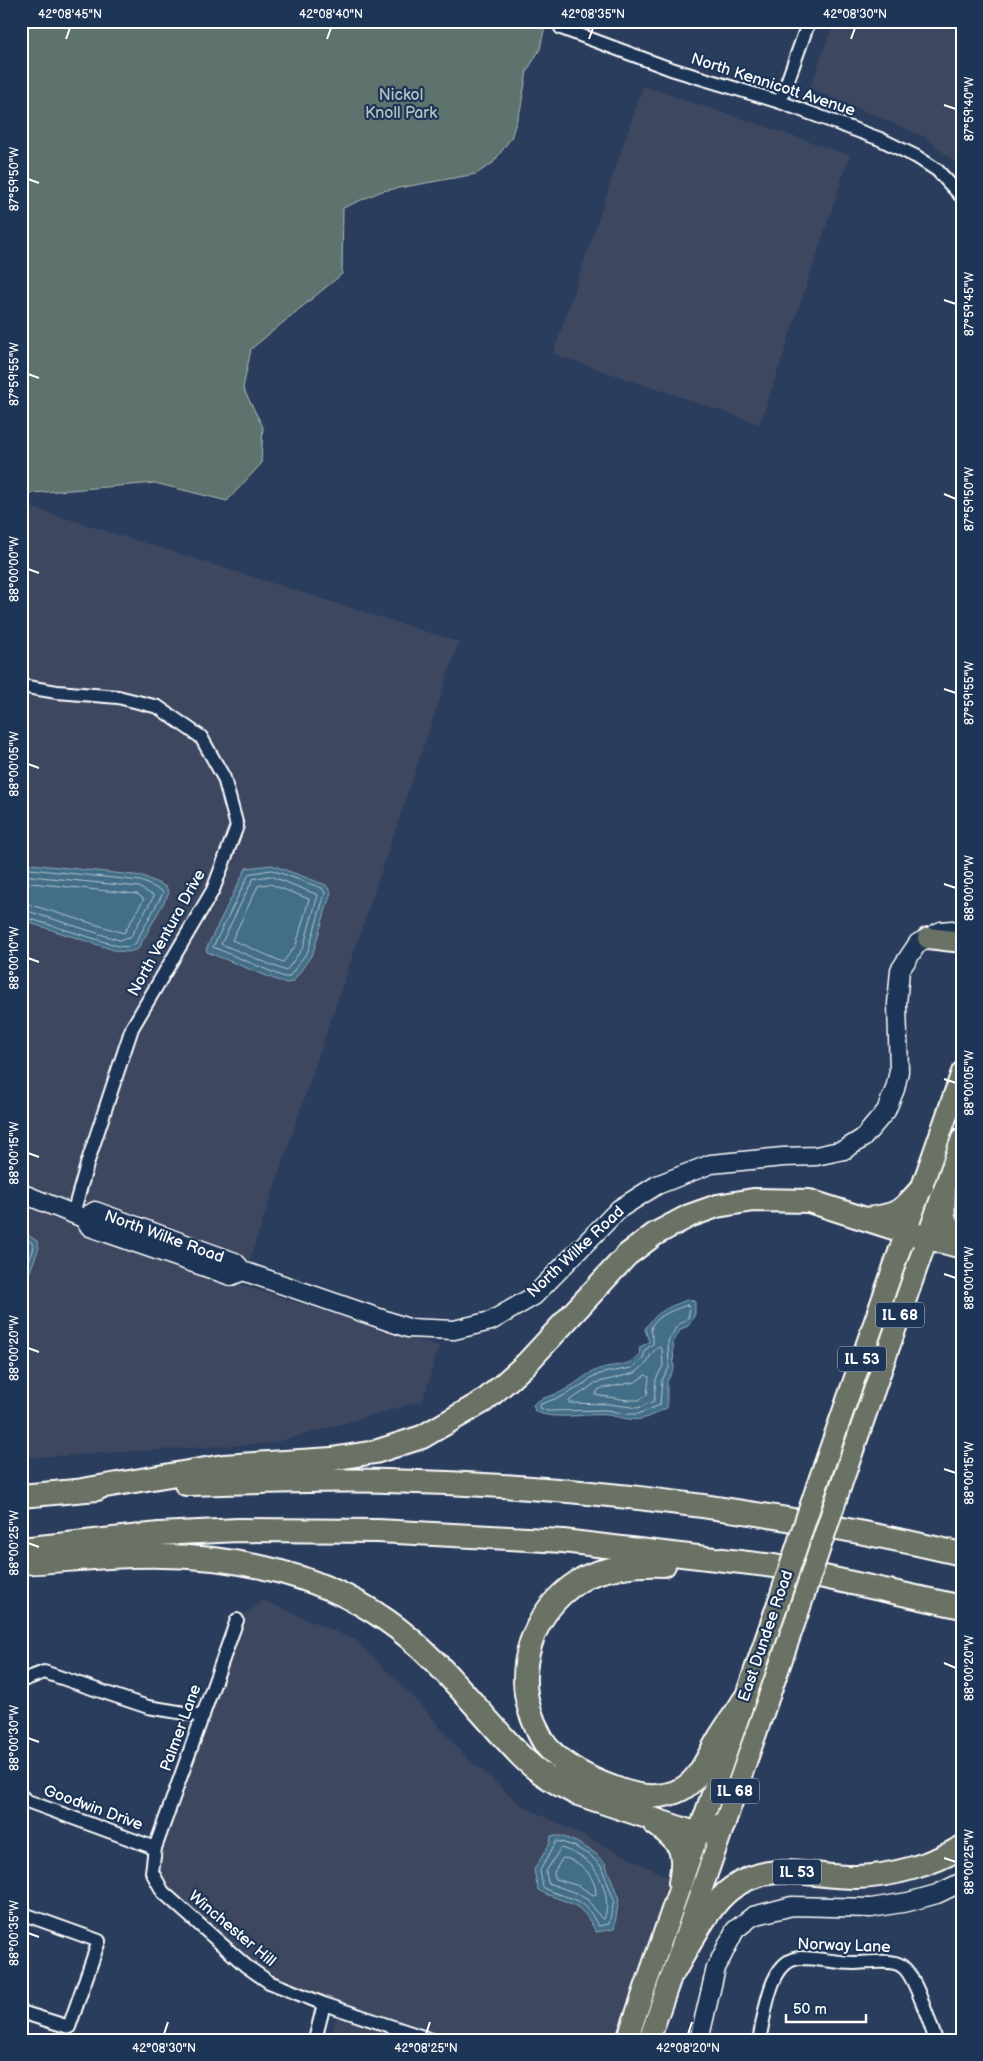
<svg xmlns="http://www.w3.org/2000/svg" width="983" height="2061" viewBox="0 0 983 2061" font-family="'Balsamiq Sans',sans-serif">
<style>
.built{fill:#3c4761}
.green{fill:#5e736e;stroke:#aeb9b6}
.water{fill:#426e87;stroke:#8ea8b7}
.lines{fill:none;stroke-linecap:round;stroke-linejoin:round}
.shore{stroke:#b3c5cf;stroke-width:1}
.street-casing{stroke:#fff;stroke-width:16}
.secondary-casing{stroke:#fff;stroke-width:21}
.primary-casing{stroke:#fff;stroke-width:24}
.highway-casing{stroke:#fff;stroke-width:26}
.street{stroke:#1d3557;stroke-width:12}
.secondary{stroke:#1d3557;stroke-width:18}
.primary{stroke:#6b7165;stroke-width:20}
.highway{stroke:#6b7165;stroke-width:22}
.primary-bridge-casing{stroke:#fff;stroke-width:24;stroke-linecap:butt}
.primary-bridge{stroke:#6b7165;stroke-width:20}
.ticks{fill:none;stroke:#fff;stroke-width:2}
.labels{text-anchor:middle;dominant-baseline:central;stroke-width:4.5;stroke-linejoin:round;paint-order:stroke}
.shield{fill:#1d3557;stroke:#bbc2cd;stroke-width:1}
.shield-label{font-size:15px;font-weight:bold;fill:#fff}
.street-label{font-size:16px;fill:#fff;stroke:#1d3557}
.park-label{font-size:16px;fill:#b7c0be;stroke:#1d3557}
.neatline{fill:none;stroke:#fff;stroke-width:2}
.ticks-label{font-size:12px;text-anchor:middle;fill:#fff}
</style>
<rect width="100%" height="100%" fill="#2b3d5c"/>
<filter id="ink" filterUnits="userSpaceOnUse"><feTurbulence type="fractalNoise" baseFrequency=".02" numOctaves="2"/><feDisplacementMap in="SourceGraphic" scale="10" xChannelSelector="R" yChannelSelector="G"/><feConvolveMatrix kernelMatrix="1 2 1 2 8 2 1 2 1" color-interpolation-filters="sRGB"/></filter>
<g filter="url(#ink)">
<path class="built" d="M834,21H962V165L952,160L925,137L810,88Z
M643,86L850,155L760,424L553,354Z
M21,504L459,642L241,1285L439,1346L423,1401L273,1443L21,1458Z
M263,1600L357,1641L420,1704L464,1755L521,1805L680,1883L669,1916L662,1981L639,2040H329L339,2009L246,1966L152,1872L237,1620Z"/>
<path class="green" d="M21,21H546L540,49L527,71L521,107L511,138L493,163L476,174L382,191L343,208L342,274L251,349L243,388L263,427L261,464L227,501L155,483L21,494Z"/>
<path class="water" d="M21,863L143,876L166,887L169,893L138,949L128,952L117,951L21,920Z
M272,865L326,885L331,892L313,953L293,982L284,983L207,952L206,949L246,868Z
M21,1230L37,1241L39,1248L21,1294Z
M690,1299L695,1302V1314L692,1320L688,1326L681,1329L673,1342L674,1369L667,1381V1408C659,1411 650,1417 642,1419C630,1421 620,1417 608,1415C588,1413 551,1421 535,1411L533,1405C542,1396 551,1397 561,1392C575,1385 585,1374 599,1369C616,1363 623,1369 639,1356L640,1347L649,1342L645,1329C656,1311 671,1306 690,1299Z
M551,1836H562L576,1842L595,1853L605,1863L619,1899L614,1929L596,1932C592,1925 588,1917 582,1911C573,1901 551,1898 538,1890L534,1870L550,1843Z"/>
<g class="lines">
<path class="shore" d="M21,868L141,881L162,891L163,893L135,944L128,947L118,946L21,916
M272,870L322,888L325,893L308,951L289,977H284L213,947L249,874Z
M21,875L139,887L154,896L130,938L119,940L21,909
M271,876L318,895L303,948L286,971L221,944L253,879Z
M21,882L137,894L144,899L124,933L21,902
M270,884L309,899L296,945L283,962L232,940L258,886Z
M21,1235L32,1243L34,1248L21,1282
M687,1305L690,1308L688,1318L677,1326L668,1341L669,1368L662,1380L660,1405L638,1414H626L608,1410L547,1411L540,1408L541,1404L563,1396L583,1385L592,1377L603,1373L632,1368L643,1359L645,1350L653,1344C654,1338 651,1333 651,1329C653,1316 677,1309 687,1305Z
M659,1347L662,1349L663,1366L656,1379L654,1401L638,1408L609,1404L569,1403L570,1400L586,1390L595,1383L635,1373L647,1363L651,1354Z
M646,1375L649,1377L647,1395L639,1400H628L595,1395L599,1389L635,1382Z
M557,1841L574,1846L592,1857L601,1866L614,1900L609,1924L598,1926C594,1919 590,1910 584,1905C572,1895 555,1896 543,1887L540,1871Z
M561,1848C570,1851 582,1856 589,1863C603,1876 611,1902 604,1919L601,1918L588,1900L576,1893L548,1883L546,1872Z
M563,1858C580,1859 596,1878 596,1894L593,1895L579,1886L555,1879L554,1873Z"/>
<g class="street-casing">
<path id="street" d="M563,21L561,28L671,69L780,102L880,139L917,157L937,170L962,197
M780,102L809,21
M21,686L57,692L118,697L158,707L201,737L224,778L237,826L213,890L132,1028L88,1161L73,1214
M237,1620L155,1848L152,1872L163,1892L246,1966L269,1982L324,2004L432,2040
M21,1681L44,1672L148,1707L203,1716
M21,1796L27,1801L155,1848
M21,1913L99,1941L69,2027L21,2012
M315,2040L324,2004
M759,2040C765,2016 769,1958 801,1958C819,1958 837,1963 854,1963C868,1963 893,1958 903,1967C916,1977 929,2023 936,2040"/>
</g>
<g class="secondary-casing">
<path id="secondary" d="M21,1193L83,1218L90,1227L231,1276L243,1271
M83,1218L95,1211L235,1262L243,1271L408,1328L454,1330L491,1321L534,1296L619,1209L657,1185L711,1164L783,1157L816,1156L844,1150L863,1138L886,1111L895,1089L899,1071L897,1004L900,970L918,943L941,931L952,930L962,932
M699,2040L716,1968L735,1930L753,1916L792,1906L871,1908L908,1902L937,1894L962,1882"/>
</g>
<g class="primary-casing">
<path id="primary" d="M928,938L962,942
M841,1485L962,1138
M817,1486L962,1072
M627,2040L777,1606
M649,2040L798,1613"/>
</g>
<g class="highway-casing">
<path id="highway" d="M944,1192C943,1216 941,1225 962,1241
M867,1219C899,1215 902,1211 922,1188
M186,1484C253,1483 320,1479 386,1481C580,1485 773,1510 962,1554
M82,1490L223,1466L332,1459L375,1452L422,1437L484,1401L505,1383L526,1364L627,1255L655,1234L689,1216L717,1206L753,1200L809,1201L906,1232L962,1247
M21,1496L97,1489
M21,1549L159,1534L238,1530L378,1531L509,1538L563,1541L774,1566L962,1607
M22,1563C59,1561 96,1557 132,1556C219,1553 313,1569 386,1620C437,1655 478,1712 522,1757C538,1773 555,1783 575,1793L698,1834L724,1824
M664,1565C639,1564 600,1567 579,1581C532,1611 512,1671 534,1722C538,1732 543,1744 551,1751C568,1768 590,1779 612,1787C634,1796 660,1801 682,1789C700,1779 708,1756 719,1738C727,1725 736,1713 744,1700
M654,1823C681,1843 686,1849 680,1883
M674,1971C689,1946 709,1904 732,1888C772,1859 813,1878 857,1877C893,1876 931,1865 962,1847"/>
</g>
<use href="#street" class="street"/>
<use href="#secondary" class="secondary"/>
<use href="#primary" class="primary"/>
<use href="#highway" class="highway"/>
<g class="primary-bridge-casing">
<path id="primary-bridge" d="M777,1606L817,1486
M798,1613L841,1485"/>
</g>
<use href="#primary-bridge" class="primary-bridge"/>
</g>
</g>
<path class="ticks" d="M66,39L70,28M327,39L331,28M589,39L593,28M851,39L855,28M944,105L956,109M28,179L39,183M944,300L956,304M28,374L39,378M944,494L956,499M28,569L39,573M944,689L956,693M28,764L39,768M944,884L956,888M28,958L39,962M944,1079L956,1083M28,1153L39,1157M944,1274L956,1278M28,1348L39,1352M944,1469L956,1473M28,1543L39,1547M944,1663L956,1668M28,1738L39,1742M944,1858L956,1862M28,1933L39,1937M164,2034L168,2022M426,2034L430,2022M688,2034L692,2022"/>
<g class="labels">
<g class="shield">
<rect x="876" y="1302.5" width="48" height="25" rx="4"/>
<rect x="838" y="1346.5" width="48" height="25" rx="4"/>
<rect x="711" y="1778.5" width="48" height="25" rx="4"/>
<rect x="773" y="1859.5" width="48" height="25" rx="4"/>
</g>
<g class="shield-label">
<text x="900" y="1315">IL 68</text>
<text x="862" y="1359">IL 53</text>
<text x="735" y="1791">IL 68</text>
<text x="797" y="1872">IL 53</text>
</g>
<g class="street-label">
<text transform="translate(773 85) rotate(18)">North Kennicott Avenue</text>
<text transform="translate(167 933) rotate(-61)">North Ventura Drive</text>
<text transform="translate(164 1237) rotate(20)">North Wilke Road</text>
<text transform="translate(576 1252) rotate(-43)">North Wilke Road</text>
<text transform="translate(766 1636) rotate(-71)">East Dundee Road</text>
<text transform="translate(181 1728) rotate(-70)">Palmer Lane</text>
<text transform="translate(93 1808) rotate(20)">Goodwin Drive</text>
<text transform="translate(232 1929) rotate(40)">Winchester Hill</text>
<text transform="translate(844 1946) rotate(2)">Norway Lane</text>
</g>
<g class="park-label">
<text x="401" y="95">Nickol<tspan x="401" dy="18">Knoll Park</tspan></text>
</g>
</g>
<rect width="983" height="2061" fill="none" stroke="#1d3557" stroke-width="55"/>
<path d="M786 2014v8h80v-8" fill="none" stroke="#ffffff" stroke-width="2.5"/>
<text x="793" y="2014" font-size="15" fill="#ffffff" stroke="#1d3557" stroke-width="4" paint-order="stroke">50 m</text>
<rect x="28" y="28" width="928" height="2006" class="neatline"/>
<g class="ticks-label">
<text x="70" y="18">42°08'45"N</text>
<text x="331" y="18">42°08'40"N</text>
<text x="593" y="18">42°08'35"N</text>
<text x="855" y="18">42°08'30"N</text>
<text transform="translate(969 109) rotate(-90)" y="4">87°59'40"W</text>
<text transform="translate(14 179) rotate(-90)" y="4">87°59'50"W</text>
<text transform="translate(969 304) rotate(-90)" y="4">87°59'45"W</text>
<text transform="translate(14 374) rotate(-90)" y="4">87°59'55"W</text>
<text transform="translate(969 499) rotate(-90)" y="4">87°59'50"W</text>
<text transform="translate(14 569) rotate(-90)" y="4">88°00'00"W</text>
<text transform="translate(969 693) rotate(-90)" y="4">87°59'55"W</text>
<text transform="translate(14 764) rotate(-90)" y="4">88°00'05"W</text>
<text transform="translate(969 888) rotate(-90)" y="4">88°00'00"W</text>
<text transform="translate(14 958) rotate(-90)" y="4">88°00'10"W</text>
<text transform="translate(969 1083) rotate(-90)" y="4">88°00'05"W</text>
<text transform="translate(14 1153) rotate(-90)" y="4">88°00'15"W</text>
<text transform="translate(969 1278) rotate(-90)" y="4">88°00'10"W</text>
<text transform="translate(14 1348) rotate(-90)" y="4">88°00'20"W</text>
<text transform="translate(969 1473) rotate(-90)" y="4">88°00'15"W</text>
<text transform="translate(14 1543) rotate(-90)" y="4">88°00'25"W</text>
<text transform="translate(969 1668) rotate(-90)" y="4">88°00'20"W</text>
<text transform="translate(14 1738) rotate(-90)" y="4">88°00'30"W</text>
<text transform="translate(969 1862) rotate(-90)" y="4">88°00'25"W</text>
<text transform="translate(14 1933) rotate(-90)" y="4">88°00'35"W</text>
<text x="164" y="2052">42°08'30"N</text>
<text x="426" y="2052">42°08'25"N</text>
<text x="688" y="2052">42°08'20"N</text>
</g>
</svg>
